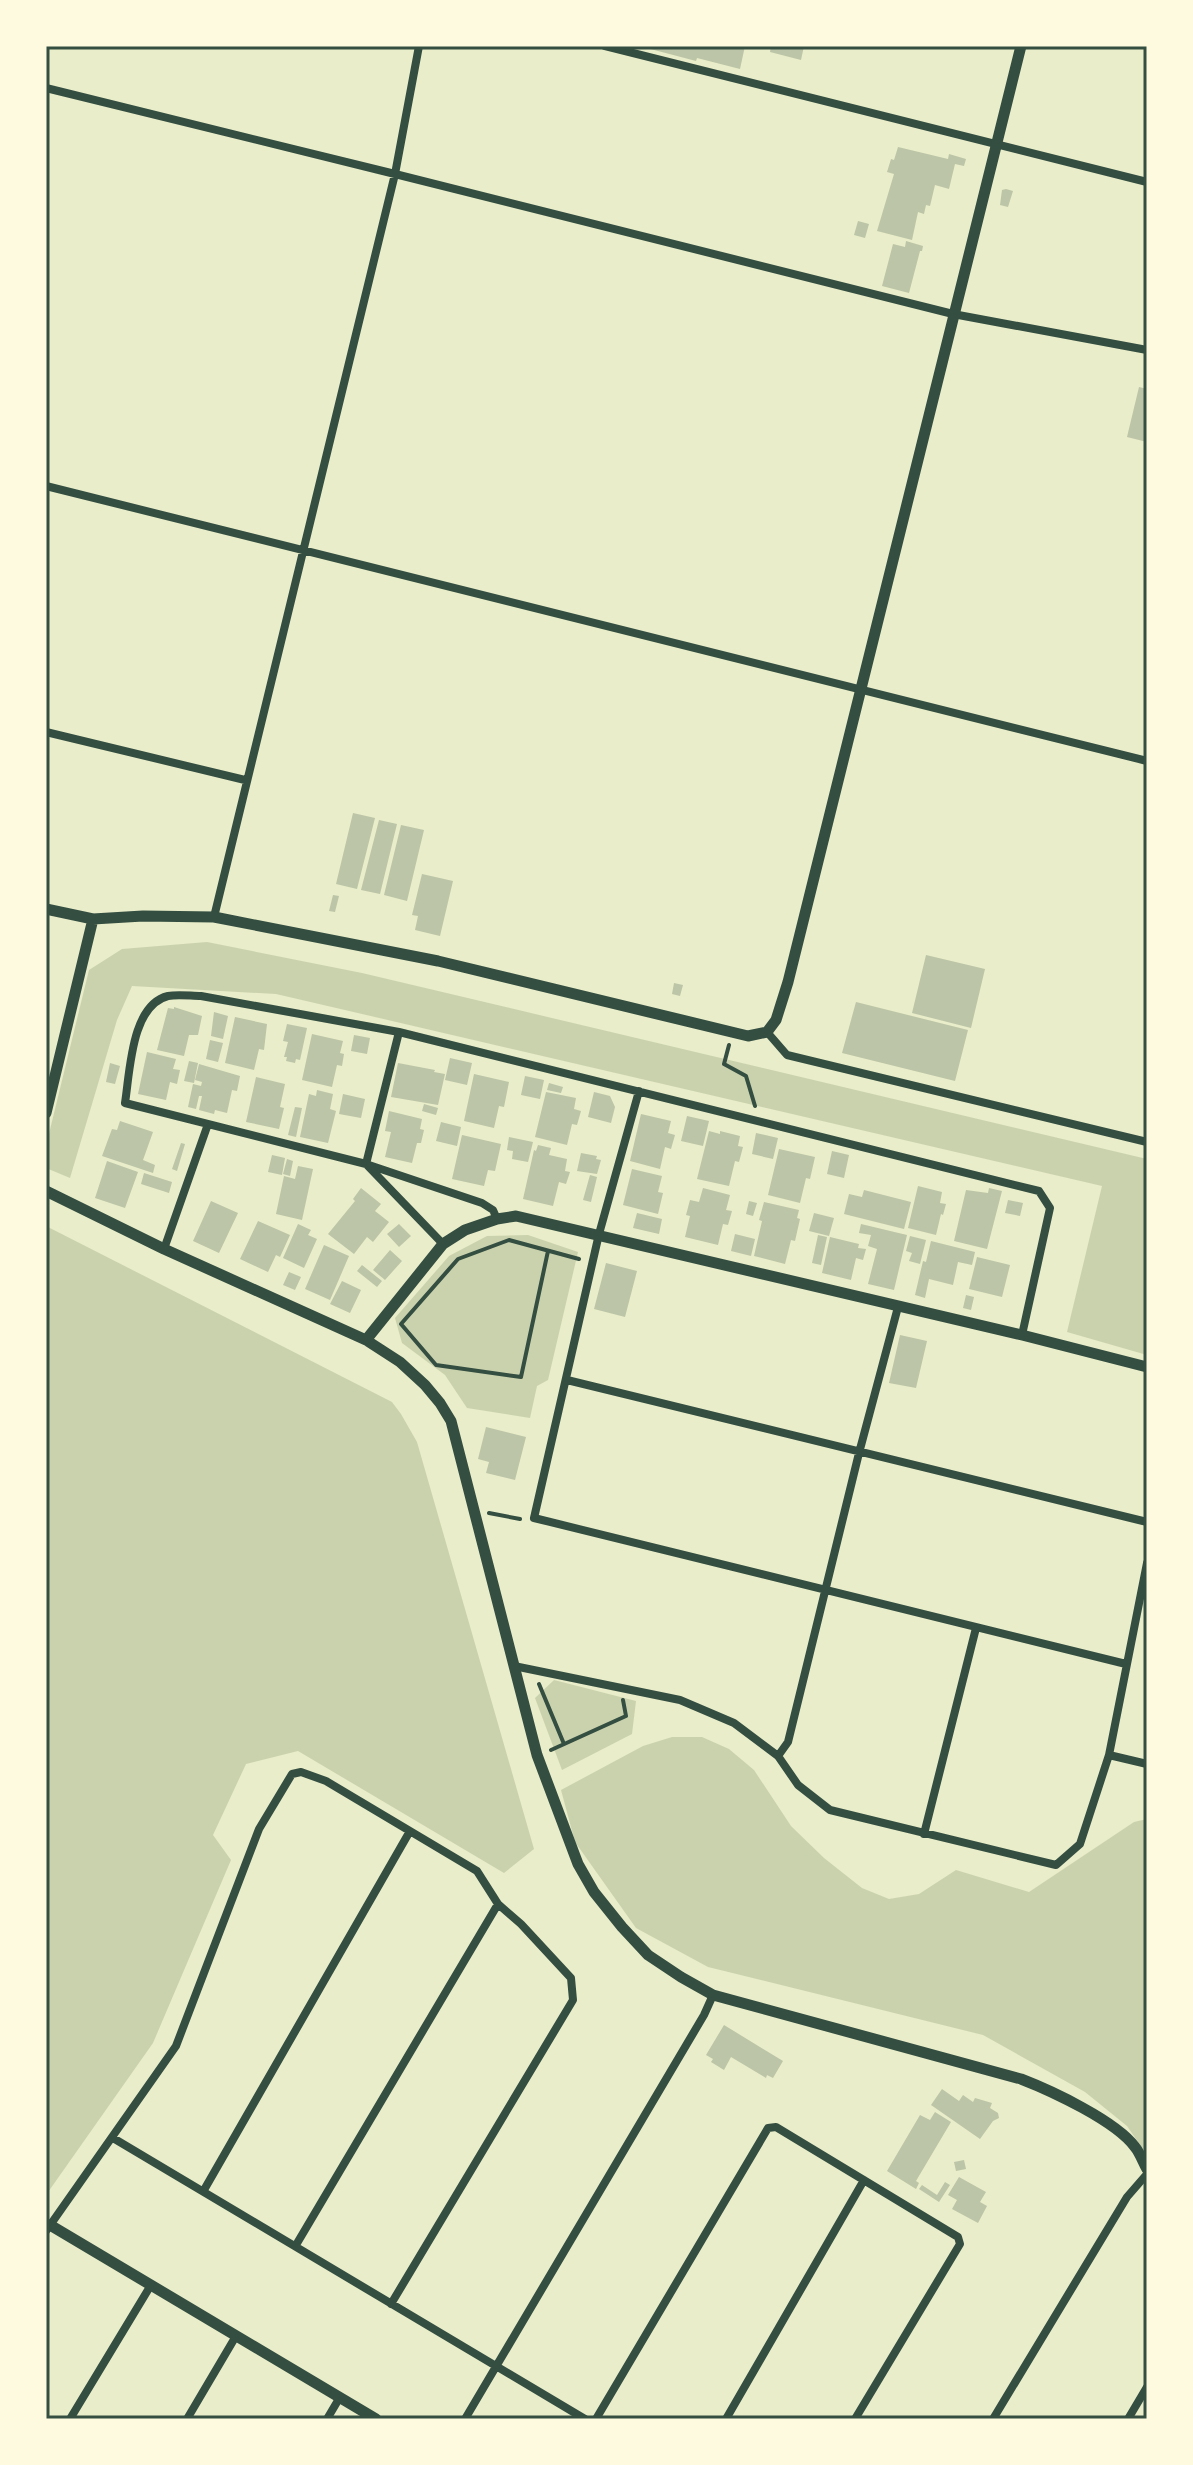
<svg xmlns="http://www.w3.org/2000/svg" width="1193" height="2465" viewBox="0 0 1193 2465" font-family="Cabin,sans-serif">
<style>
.green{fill:#cad2ad}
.building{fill:#bcc5a7}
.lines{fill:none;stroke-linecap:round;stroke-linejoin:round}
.path{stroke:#344e41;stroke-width:4}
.minor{stroke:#344e41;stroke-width:8}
.tertiary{stroke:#344e41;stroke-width:11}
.neatline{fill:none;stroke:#344e41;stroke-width:3}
</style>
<rect width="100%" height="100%" fill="#e9edc9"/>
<path class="green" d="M207,942L362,973L1147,1159V1355L1067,1332L1102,1186L276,994L132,986L117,1020L70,1178L46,1168V1146L89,970L122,949Z
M46,1226L392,1402L401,1414L417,1442L534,1849L504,1873L298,1751L246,1764L213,1835L231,1860L153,2043L46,2195Z
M528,1235L578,1252L548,1380L537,1386L530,1418L467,1408L445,1375L402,1343L395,1318L449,1256L487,1236Z
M554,1680L636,1701L632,1734L562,1770L535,1698Z
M672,1737H702L729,1749L754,1770L791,1826L824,1858L862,1888L889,1899L919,1894L956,1870L1029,1892L1134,1822L1147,1819V2155L1127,2126L1085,2092L983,2035L708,1967L636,1928L575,1842L561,1790L643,1746Z"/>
<path class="building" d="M639,46H745L740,69L697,58L696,61Z
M771,46H804L801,60L770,52Z
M898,147L948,159L949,154L966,159L964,166L955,164L949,189L935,185L930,206L926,205L924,214L918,212L912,240L877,231L894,174L887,172L891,159L894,160Z
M1006,189L1013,191L1008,207L1000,205L1002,190Z
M858,221L869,224L865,238L854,235Z
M906,241L923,246L922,251H920L909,293L882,286L893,244L905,247Z
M1139,387L1147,389V442L1127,437Z
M353,813L375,818L357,889L336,884Z
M379,820L397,824L380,894L361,890Z
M401,825L424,830L407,901L384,895Z
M422,874L453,881L440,936L415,930L418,916L412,915Z
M333,895L339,896L335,912L329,911Z
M926,955L985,969L971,1028L912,1013Z
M674,983L683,985L680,996L672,994Z
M856,1002L968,1030L955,1081L842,1053Z
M174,1007L202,1016L198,1035H189L184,1056L157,1050L168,1008L174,1009Z
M214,1012L228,1016L223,1039L211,1036Z
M235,1017L267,1024L264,1050L259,1049L254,1070L225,1063Z
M287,1024L307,1028L300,1060L296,1059L295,1063L286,1061L287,1057H284L288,1042L283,1041Z
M312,1034L343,1041L340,1053L344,1054L342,1066L337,1065L332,1087L302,1080Z
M354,1035L370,1038L367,1054L351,1051Z
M210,1040L223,1043L218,1062L206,1059Z
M147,1052L176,1059L173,1069L180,1070L177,1084L170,1082L166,1100L138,1094Z
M450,1058L472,1063L467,1085L445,1080Z
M189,1061L198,1063L194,1083L184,1081Z
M110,1063L120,1066L115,1084L106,1082Z
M398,1063L435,1070L434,1072L445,1074L438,1105L391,1097Z
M199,1064L240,1076L237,1091L232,1090L227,1113L215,1110L214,1114L199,1110L202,1096H199L196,1109L188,1107L193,1084L201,1086L202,1082L195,1080Z
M474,1074L509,1082L504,1107L499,1106L494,1128L464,1121Z
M525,1076L544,1080L540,1099L521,1095Z
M256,1077L285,1084L280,1107L284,1108L279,1129L246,1122Z
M549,1083L563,1087L561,1093L547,1090Z
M317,1090L333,1094L330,1109L336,1111L328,1143L300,1137L309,1094L316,1096Z
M546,1092L576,1098L574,1109L581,1111L577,1125L572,1124L567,1145L535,1137Z
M594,1092L610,1096L615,1107L611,1123L588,1117Z
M343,1094L365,1099L361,1118L339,1114Z
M424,1104L438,1108L436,1115L422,1111Z
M295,1107L302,1108L296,1137L288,1135Z
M389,1111L422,1119L420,1129L424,1130L421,1143H417L412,1163L385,1157L391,1132L385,1131Z
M641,1114L671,1121L668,1133L675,1135L671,1149L665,1147L660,1169L630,1161Z
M687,1116L709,1121L703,1146L681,1141Z
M120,1121L153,1132L143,1160L155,1165L153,1173L102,1156L112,1129L117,1130Z
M441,1122L461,1127L457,1146L436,1141Z
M709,1131L720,1134V1131L740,1136L738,1146L743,1147L739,1162L735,1161L729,1186L697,1179Z
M756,1133L778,1138L773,1159L752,1154Z
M462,1135L501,1144L495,1171L488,1170L484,1186L452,1179Z
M509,1137L533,1142L528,1162L512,1159L513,1151L507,1150Z
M181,1143L185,1144L177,1171L172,1169Z
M538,1145L551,1148L549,1155L567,1159L565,1171L570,1172L566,1184L559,1182L553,1206L523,1199L534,1150L536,1151Z
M779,1149L815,1157L810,1179L806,1178L800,1203L768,1195Z
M832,1151L849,1155L844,1178L827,1174Z
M581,1153L597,1156L596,1159L601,1160L597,1174L577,1171Z
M272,1155L285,1158L282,1175L268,1172Z
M287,1159L293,1161L290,1176L283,1174Z
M107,1161L138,1172L125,1208L95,1198Z
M298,1166L313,1169L302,1220L276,1214L284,1176L295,1179Z
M632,1169L662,1176L658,1192L663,1193L658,1214L623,1205Z
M144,1173L172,1182L169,1193L141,1184Z
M590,1175L597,1177L591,1202L583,1200Z
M918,1186L942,1192L940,1203L946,1204L943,1215L941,1214L936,1235L908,1228Z
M361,1188L381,1204L375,1211L389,1222L373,1242L367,1237L354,1254L328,1234L355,1201L353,1199Z
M703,1188L730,1195L726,1210L732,1211L728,1225L723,1224L718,1245L685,1237L690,1216L686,1215L690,1200L699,1202Z
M989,1188L1002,1191L987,1249L954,1241L966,1190L988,1193Z
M864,1190L911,1202L904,1229L844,1214L849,1194L862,1197Z
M1008,1200L1023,1203L1020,1216L1005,1213Z
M211,1201L238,1213L219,1253L193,1241Z
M749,1201L757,1203L753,1216L746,1214Z
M764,1202L799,1210L797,1218L800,1219L795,1241L791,1240L785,1264L754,1256L762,1221L759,1220Z
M637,1213L662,1219L659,1234L633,1228Z
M814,1213L834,1218L829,1236L809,1231Z
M258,1221L290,1235L280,1257L276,1255L268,1272L240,1259Z
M298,1224L311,1230L308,1235L317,1239L304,1268L283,1258Z
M399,1224L411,1236L399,1247L387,1234Z
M861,1224L907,1235L894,1290L868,1284L877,1249L868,1246L871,1235L859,1233Z
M735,1234L755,1239L751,1256L731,1251Z
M818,1235L827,1237L821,1265L812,1263Z
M910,1236L926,1240L920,1264L909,1261L912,1253L906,1251Z
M830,1237L859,1244L858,1248L866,1249L863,1260L856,1258L851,1280L822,1273Z
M931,1241L975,1252L972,1265L958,1262L953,1285L929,1279L925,1298L915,1295L923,1261L926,1262Z
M324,1245L349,1256L330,1300L305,1289Z
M390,1250L402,1261L385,1280L373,1270Z
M977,1257L1010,1265L1002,1297L969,1289Z
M606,1263L637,1271L625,1317L594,1309Z
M362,1265L382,1281L377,1287L357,1271Z
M289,1272L301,1277L295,1290L283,1285Z
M342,1281L361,1290L350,1313L330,1304Z
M966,1295L974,1297L971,1310L963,1308Z
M900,1335L927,1341L916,1388L889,1383Z
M486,1427L526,1437L515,1480L486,1473L489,1462L478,1459Z
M724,2025L783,2061L773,2078L767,2075L766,2078L731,2057L724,2070L711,2062L713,2059L706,2055Z
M942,2089L959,2101L963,2095L973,2102L975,2098L992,2103L990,2108L998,2113L999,2118L993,2121L980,2139L931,2105Z
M935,2112L951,2122L916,2181L919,2183L916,2189L887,2171L920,2115L930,2120Z
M964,2160L966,2169L956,2171L954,2162Z
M959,2177L986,2192L980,2202L987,2206L978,2223L952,2209L957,2200L948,2195Z
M945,2182L950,2185L939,2202L919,2189L922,2185L937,2195Z"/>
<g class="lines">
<path class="path" d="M729,1045L724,1064L746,1076L755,1106
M548,1251L521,1377L436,1365L401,1324L458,1259L509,1240L579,1259
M489,1513L520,1519
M539,1684L564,1744
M551,1750L626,1716L623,1700"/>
<path class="minor" d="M605,46L1147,182
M46,88L395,174L953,314L1147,350
M46,486L1147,761
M46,732L245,780
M214,917L395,174L419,46
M399,1032L201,996C191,996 178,994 168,996C131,1005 130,1072 125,1103L366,1164L482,1203L493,1210L497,1219
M767,1032L787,1055L1147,1142
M639,1091L599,1234L534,1518L1126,1664
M443,1244L366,1164L399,1032L1039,1191L1050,1208L1022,1335
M164,1249L208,1124
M567,1380L1147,1522
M514,1666L680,1700L734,1723L778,1756L798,1785L830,1810L1056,1865L1080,1844L1109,1755L1147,1563
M1109,1755L1147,1764
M778,1756L788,1742L859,1453L898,1307
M924,1834L976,1628
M113,2138L585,2419
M204,2190L410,1831
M46,2231L176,2046L259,1829L292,1774L301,1772L326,1781L477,1871L498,1904L296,2245
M391,2304L573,2000L571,1978L521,1924L498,1904
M70,2419L151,2285
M187,2419L236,2336
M327,2419L340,2397
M465,2419L704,2015L713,1995
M596,2419L768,2128L776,2127L958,2237L960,2244L855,2419
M726,2419L864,2180
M993,2419L1127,2197L1147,2174
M1128,2419L1147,2387"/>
<path class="tertiary" d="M46,909L93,919L143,916L214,917L438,961L748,1036L767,1032L776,1020L788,982L1021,46
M46,1113L93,919
M46,1191L164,1249L366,1340L400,1362L425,1385L440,1403L451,1421L537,1755L578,1864L594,1892L622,1927L648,1955L681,1977L713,1995L1021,2079C1052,2091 1116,2121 1135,2147C1140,2153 1143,2162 1147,2169
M366,1340L443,1244L465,1230L497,1219L516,1216L1022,1335L1147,1367
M50,2225L376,2419"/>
</g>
<rect width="1193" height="2465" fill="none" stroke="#fefae0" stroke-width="96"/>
<rect x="48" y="48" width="1097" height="2369" class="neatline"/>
</svg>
